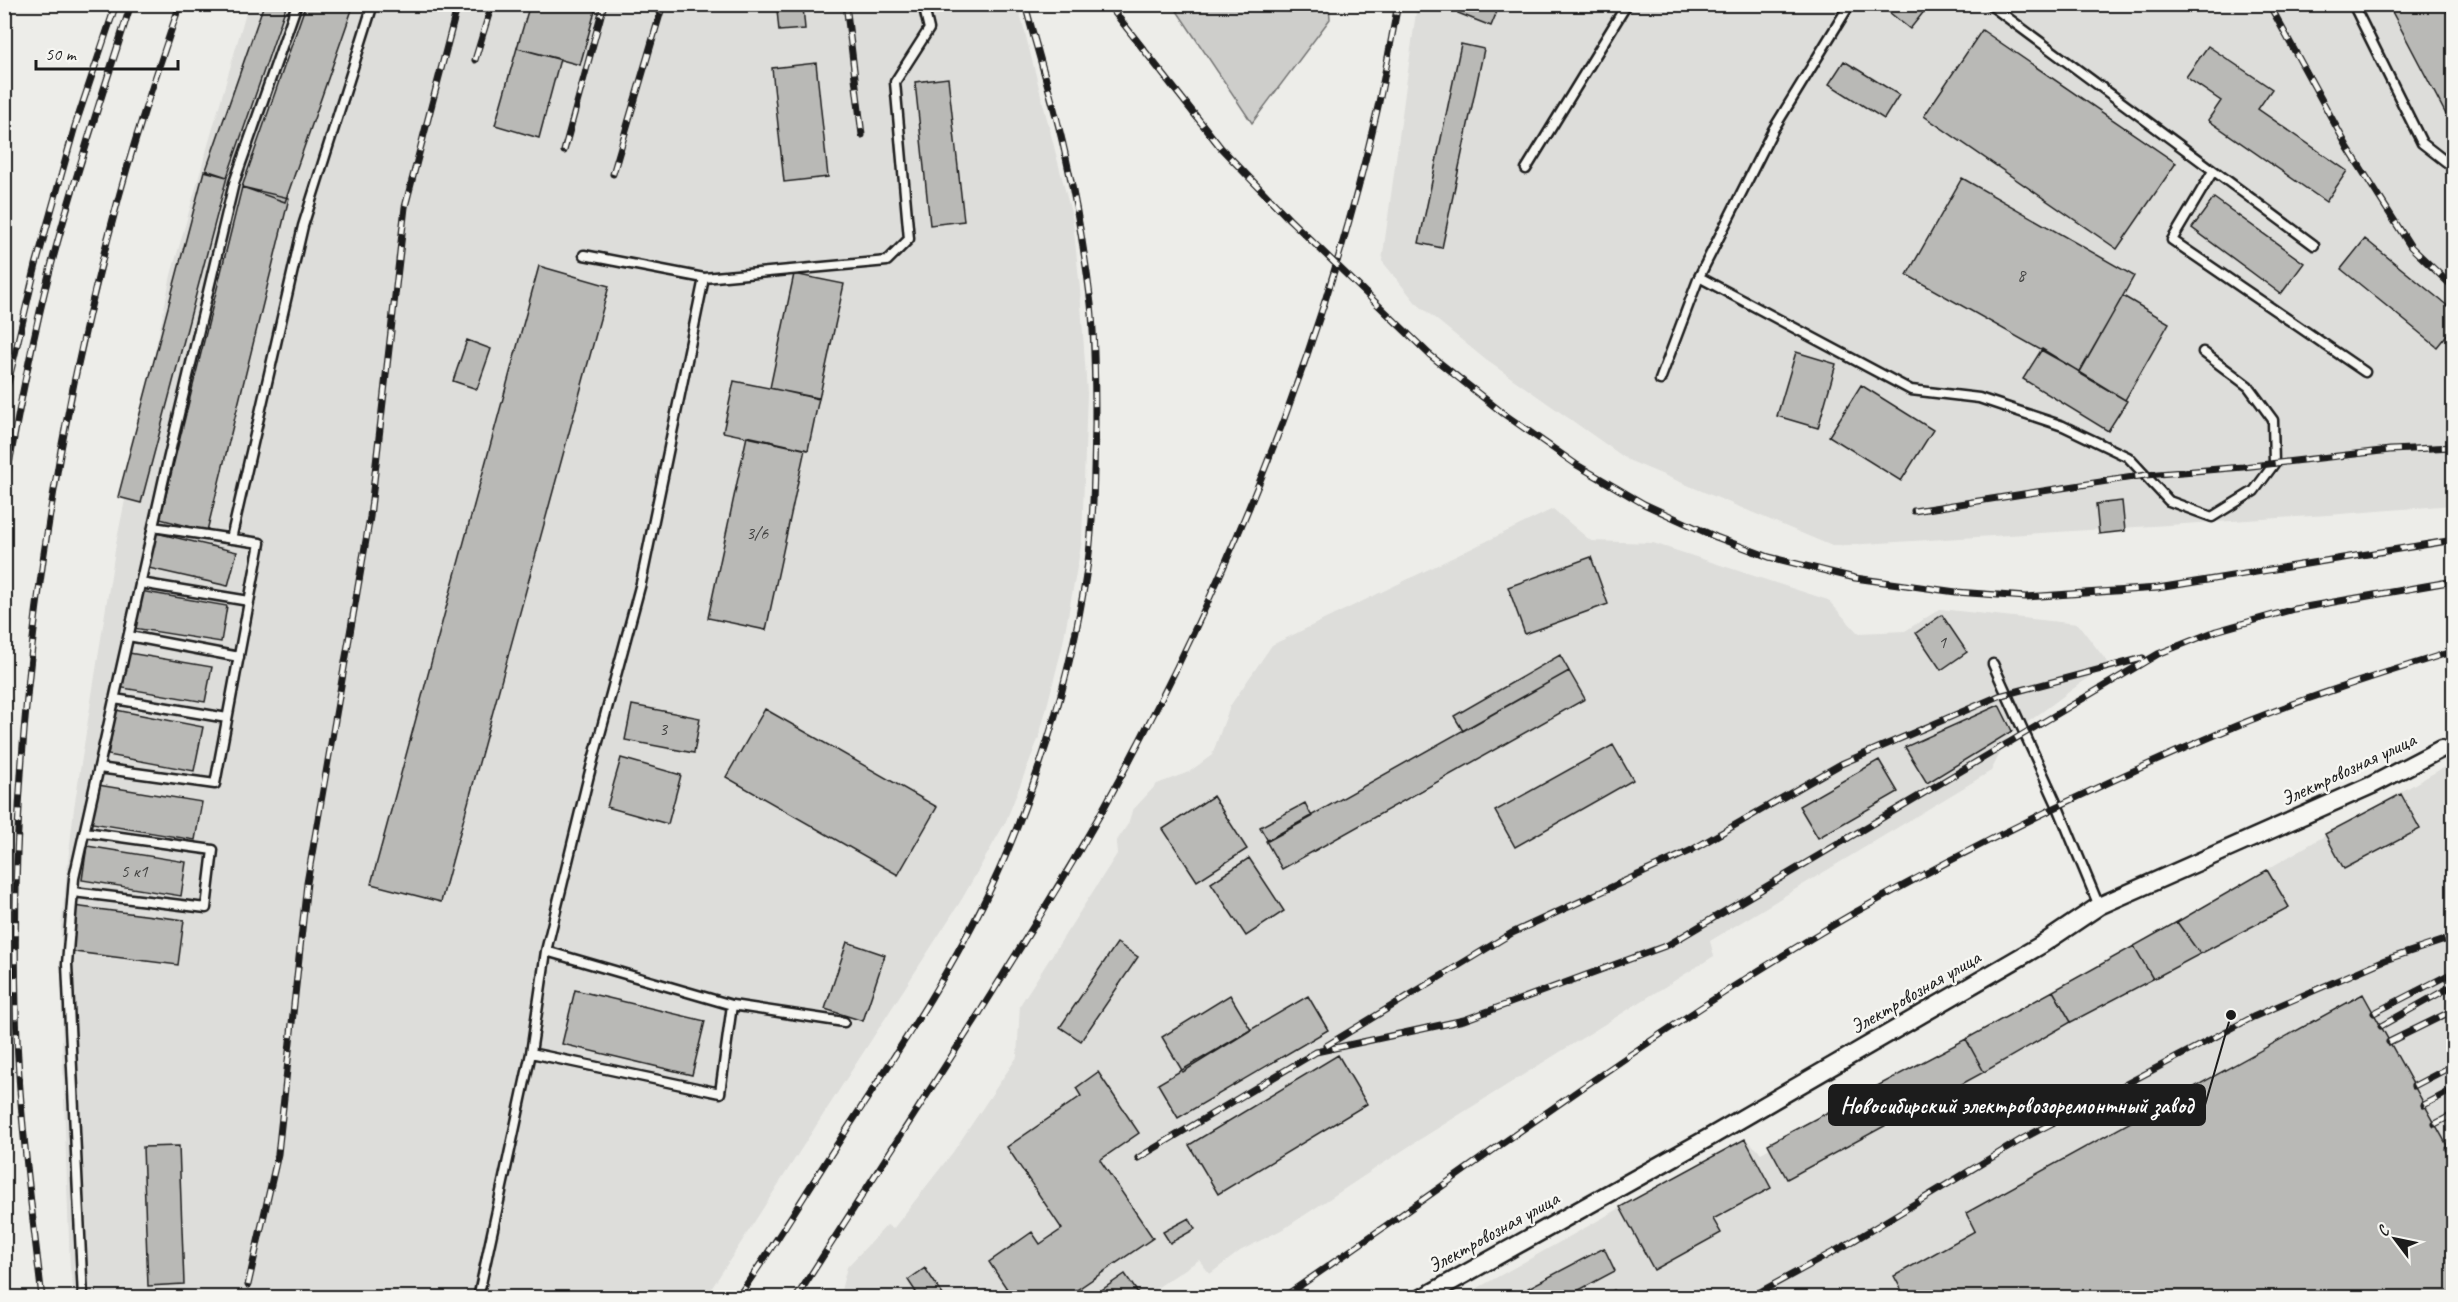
<svg xmlns="http://www.w3.org/2000/svg" width="2458" height="1302" viewBox="0 0 2458 1302" font-family="Caveat,sans-serif">
<style>
.built{fill:#ddddda}
.green{fill:#cececb;stroke:#757574;stroke-width:1.5}
.building{fill:#b9b9b6;stroke:#1c1c1c;stroke-width:1.5}
.lines{fill:none;stroke-linecap:round;stroke-linejoin:round}
.service-casing{stroke:#1c1c1c;stroke-width:13}
.minor-casing{stroke:#1c1c1c;stroke-width:21}
.service{stroke:#f6f6f2;stroke-width:8}
.minor{stroke:#f6f6f2;stroke-width:16}
.rail-casing{stroke:#1c1c1c;stroke-width:7}
.rail{stroke:#f6f6f2;stroke-width:4.5;stroke-dasharray:14;stroke-linecap:butt}
.labels{text-anchor:middle;dominant-baseline:central;stroke-width:5;stroke-linejoin:round;paint-order:stroke}
.number-label{font-size:18px;fill:#434342}
.street-label{font-size:21px;fill:#1c1c1c;stroke:#f6f6f2}
.leader{fill:none;stroke:#1c1c1c;stroke-width:2}
.callout-dot{fill:#1c1c1c;stroke:#f6f6f2;stroke-width:2}
.callout{fill:#1c1c1c;stroke:#1c1c1c;stroke-width:2}
.callout-label{font-size:22px;text-anchor:middle;font-weight:bold;fill:#fff}
</style>
<rect width="100%" height="100%" fill="#edede9"/>
<filter id="ink" filterUnits="userSpaceOnUse"><feTurbulence type="fractalNoise" baseFrequency=".0167" numOctaves="2"/><feDisplacementMap in="SourceGraphic" scale="12" xChannelSelector="R" yChannelSelector="G"/><feConvolveMatrix kernelMatrix="1 2 1 2 8 2 1 2 1" color-interpolation-filters="sRGB"/></filter>
<g filter="url(#ink)">
<path class="built" d="M248,5H1018L1073,221L1080,289L1087,393L1082,541L1062,648L1039,737L1006,821L962,899L706,1297L75,1298L70,1268L62,1044L61,927L74,808L116,544L171,275Z
M1417,5H2453V505L2328,515L1832,546L1628,460L1486,360L1416,303L1382,261Z
M1553,509L1591,541L1653,543L1828,600L1858,633L1905,631L1940,609L2078,624L2108,663L2008,737L1991,771L1710,941L1714,956L1414,1143L1285,1228L1240,1251L1210,1274L1199,1260L1143,1297L839,1298L847,1267L887,1225L893,1229L953,1152L1017,1057L1020,1005L1117,854L1116,842L1128,824L1132,811L1157,784L1189,772L1212,755L1230,706L1272,645Z
M2453,762V1297L1460,1298L1745,1138L1761,1153L2134,946Z"/>
<path class="green" d="M1173,5H1329L1330,19L1252,123Z"/>
<path class="building" d="M264,4H287L227,177L206,170Z
M306,4H354L285,202L242,187Z
M530,4H597L580,65L517,48Z
M1461,4H1500L1491,26L1458,13Z
M1879,4H1930L1910,29Z
M2388,4H2443L2454,25V120L2450,122Z
M803,7L805,29L779,31L777,10Z
M1982,30L2176,163L2117,249L1924,116Z
M1461,44L1484,49L1442,248L1419,243Z
M2208,46L2272,89L2258,109L2347,171L2326,202L2208,120L2221,101L2186,77Z
M517,48L560,59L539,138L495,125Z
M1844,61L1899,95L1884,119L1829,84Z
M816,63L828,177L784,182L772,68Z
M948,78L964,221L930,225L915,82Z
M204,171L227,177L141,503L118,497Z
M1962,178L2134,276L2080,372L1907,275Z
M242,187L289,198L207,531L160,519Z
M2214,198L2304,263L2281,294L2192,228Z
M2365,239L2454,311V326L2437,347L2341,269Z
M539,266L609,286L441,902L371,884Z
M794,274L844,284L819,399L770,388Z
M2123,296L2169,323L2125,400L2079,373Z
M467,340L491,349L477,389L453,381Z
M2042,349L2127,401L2108,431L2023,379Z
M1796,352L1836,364L1818,428L1777,416Z
M734,381L819,398L808,450L723,432Z
M1861,385L1933,430L1901,481L1829,436Z
M747,436L805,449L766,630L708,618Z
M2122,501L2125,531L2099,534L2096,504Z
M152,532L237,552L228,586L144,567Z
M1591,557L1608,604L1525,634L1508,587Z
M140,591L227,606L221,642L133,628Z
M1942,615L1967,652L1941,670L1916,633Z
M123,652L212,667L205,702L117,687Z
M1560,655L1569,671L1463,731L1454,716Z
M1569,671L1585,699L1282,869L1266,841Z
M632,705L700,718L694,753L625,740Z
M1999,705L2012,731L1927,783L1905,747Z
M765,709L937,807L898,875L726,777Z
M116,710L203,727L194,771L108,755Z
M1613,745L1633,780L1515,847L1495,811Z
M621,758L681,775L668,824L607,807Z
M1879,760L1898,792L1818,838L1799,806Z
M98,785L202,802L195,840L92,823Z
M2401,794L2420,829L2344,869L2325,834Z
M1213,796L1247,849L1197,881L1163,829Z
M1305,803L1312,817L1268,841L1260,827Z
M87,846L186,862L181,896L82,880Z
M1249,858L1284,911L1246,936L1211,883Z
M2267,870L2289,907L2200,954L2177,922Z
M73,906L184,920L178,965L67,951Z
M2177,922L2200,954L2153,979L2134,946Z
M847,942L885,955L863,1021L825,1009Z
M1117,943L1138,957L1081,1041L1060,1027Z
M2134,946L2153,979L2071,1022L2053,991Z
M575,990L705,1021L692,1075L562,1044Z
M2053,991L2071,1022L1984,1072L1966,1039Z
M2363,994L2454,1158V1298H1906L1894,1276L1975,1231L1966,1213Z
M1230,995L1251,1030L1183,1072L1162,1037Z
M1308,996L1328,1030L1178,1118L1158,1084Z
M1966,1039L1984,1072L1787,1179L1768,1144Z
M1338,1055L1367,1104L1218,1194L1189,1145Z
M1098,1072L1139,1133L1100,1160L1153,1238L1065,1298H1013L989,1262L1032,1232L1040,1244L1062,1229L1007,1147L1081,1096L1076,1088Z
M1745,1139L1771,1188L1713,1219L1721,1233L1654,1270L1620,1207Z
M179,1146L184,1284L148,1286L143,1147Z
M1189,1218L1195,1229L1170,1243L1163,1232Z
M1604,1248L1615,1271L1564,1298H1533L1528,1288Z
M925,1268L945,1298H907L916,1292L908,1280Z
M1125,1274L1140,1296L1090,1298Z
M1614,1290L1618,1298H1600Z"/>
<g class="lines">
<g class="service-casing">
<path id="service" d="M1850,4L1773,130L1699,277L1911,390L1979,398L2063,426L2128,457L2169,501L2212,517L2254,491L2274,464L2273,420L2248,386L2203,352
M1989,4L2314,245
M2353,4L2422,143L2454,168
M1526,169L1627,4
M2213,171L2172,240L2365,372
M584,255L704,278L887,261L909,239L895,82L929,29L923,4
M1660,380L1699,277
M231,539L303,226L373,4
M140,583L249,601
M129,636L239,657
M1993,664L2058,807L2099,906
M115,699L227,718
M99,768L215,784L260,543L153,527
M73,892L206,908L213,850L85,832
M546,951L732,1005L844,1022
M531,1053L720,1093L732,1005
M83,1298L67,964L74,878L168,460L234,183L297,4
M478,1298L531,1053L546,951L589,775L641,583L704,278"/>
</g>
<g class="minor-casing">
<path id="minor" d="M1422,1298L1710,1137L2041,945L2099,906L2372,785L2441,749"/>
</g>
<use href="#service" class="service"/>
<use href="#minor" class="minor"/>
<g class="rail-casing">
<path id="rail" d="M846,4L862,135
M1108,4L1221,148L1289,219L1430,355L1504,414L1577,465L1644,504L1716,537L1769,557L1855,578L1956,592L2026,597L2158,588L2454,540
M2269,4L2348,148L2411,247L2454,288
M475,60L492,4
M564,151L604,4
M613,174L663,4
M4,400L36,265L75,126L116,4
M4,493C17,419 31,344 50,270C73,181 103,93 131,4
M1914,511L2146,475L2243,467L2390,450L2454,447
M2374,1013L2454,972
M2381,1026L2454,985
M2389,1042L2454,1010
M1326,1046L1512,933L1690,851L1841,764L1999,696L2143,658
M2414,1086L2454,1065
M2424,1105L2454,1089
M2435,1124L2454,1114
M2448,1149L2454,1145
M1138,1158L1316,1052L1464,1020L1668,945L2158,654L2216,631L2294,609L2454,581
M248,1285L278,1154L307,883L370,517L405,207L458,4
M42,1298C31,1202 18,1105 16,1008C10,743 44,475 113,219C132,146 156,75 180,4
M737,1298C774,1247 806,1192 840,1140C898,1051 963,955 1005,857C1044,764 1074,662 1088,562C1094,516 1094,469 1095,423C1095,383 1095,343 1091,304C1085,253 1076,202 1065,153C1054,103 1038,54 1025,4
M796,1298C858,1202 919,1107 980,1012C1023,943 1068,873 1107,802C1226,585 1322,352 1377,111C1385,76 1391,40 1398,4
M1282,1298C1472,1168 1655,1028 1854,913C1977,843 2106,781 2236,726C2307,697 2381,674 2454,651
M1749,1298L1848,1244L2024,1138L2253,1017L2385,960L2454,937"/>
</g>
<use href="#rail" class="rail"/>
</g>
</g>
<g class="labels">
<g class="number-label">
<text x="2021" y="275">8</text>
<text x="757" y="533">3/6</text>
<text x="1942" y="642">1</text>
<text x="663" y="729">3</text>
<text x="134" y="871">5 к1</text>
</g>
<g class="street-label">
<text transform="translate(2348 769) rotate(-25)">Электровозная улица</text>
<text transform="translate(1915 992) rotate(-30)">Электровозная улица</text>
<text transform="translate(1493 1232) rotate(-29)">Электровозная улица</text>
</g>
</g>
<path class="leader" d="M2231 1015L2205 1105"/>
<circle class="callout-dot" cx="2231" cy="1015" r="6"/>
<rect class="callout" x="1829" y="1085" width="376" height="40" rx="6"/>
<g class="callout-label">
<text x="2017" y="1113">Новосибирский электровозоремонтный завод</text>
</g>
<rect width="2458" height="1302" fill="none" stroke="#f6f6f2" stroke-width="24"/>
<rect x="12" y="12" width="2434" height="1278" fill="none" stroke="#1c1c1c" stroke-width="2" filter="url(#ink)"/>
<g transform="translate(2395 1239) rotate(302)" stroke="#f6f6f2" stroke-width="4.5" paint-order="stroke">
<path d="M0-4.5L10 22L0 15L-10 22Z" fill="#1c1c1c"/>
<text y="-9" font-size="16" font-weight="bold" text-anchor="middle" fill="#1c1c1c">С</text>
</g>
<path d="M36 60v9h142v-9" fill="none" stroke="#1c1c1c" stroke-width="3"/>
<text x="45" y="60" font-size="18" fill="#1c1c1c" stroke="#f6f6f2" stroke-width="4.5" paint-order="stroke">50 m</text>
</svg>
